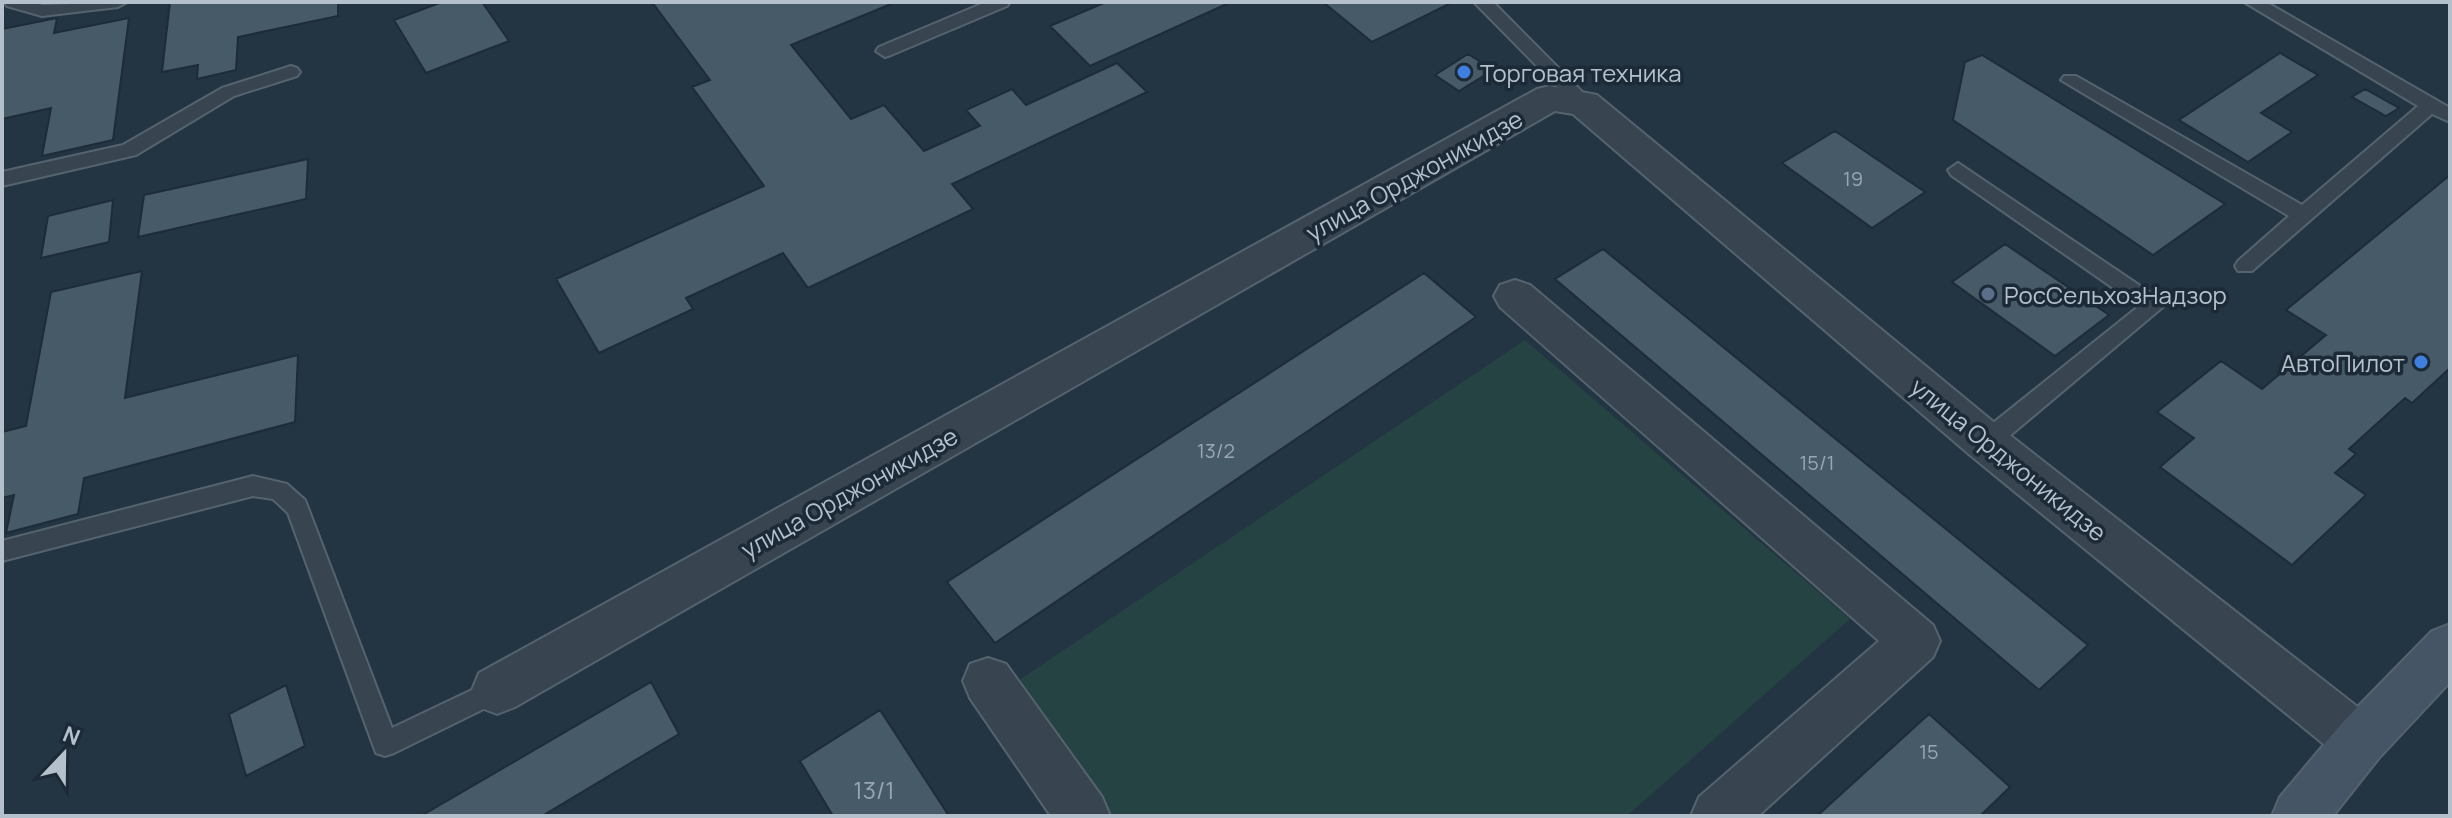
<svg xmlns="http://www.w3.org/2000/svg" width="2452" height="818" viewBox="0 0 2452 818" font-family="Manrope,sans-serif">
<style>
.green{fill:#254343}
.building{fill:#475a68;stroke:#1e2c39;stroke-width:2}
.lines{fill:none;stroke-linecap:round;stroke-linejoin:round}
.lane-casing{stroke:#55636f;stroke-width:4}
.street-casing{stroke:#55636f;stroke-width:4}
.secondary-casing{stroke:#55636f;stroke-width:4}
.lane{fill:#384551;fill-rule:evenodd}
.street{fill:#384551;fill-rule:evenodd}
.secondary{fill:#455565;fill-rule:evenodd}
.shop-dot{fill:#3f7fe0;stroke:#1c2a37;stroke-width:3}
.service-dot{fill:#5c6f8a;stroke:#1c2a37;stroke-width:3}
.labels{text-anchor:middle;dominant-baseline:central;stroke-width:7;stroke-linejoin:round;paint-order:stroke}
.number-label{font-size:20px;fill:#99a6b3}
.poi-label{font-size:24px;fill:#b4c0cc;stroke:#1c2a37;text-anchor:start}
.street-label{font-size:24px;fill:#b4c0cc;stroke:#1c2a37}
.near-number-label{font-size:24px;fill:#99a6b3}
</style>
<rect width="100%" height="100%" fill="#233442"/>
<path class="green" d="M1525,340L1850,619L1627,816H1106L1010,686Z"/>
<path class="building" d="M170,2H338V16L238,37L236,70L197,79L198,65L162,72Z
M442,2H482L509,41L426,73L394,20Z
M652,2H896L791,45L851,119L884,105L924,151L980,126L966,110L1012,89L1026,105L1117,63L1147,92L952,184L973,209L808,288L783,253L686,298L693,309L599,353L556,279L764,186L692,87L710,80Z
M1106,2H1231L1090,66L1050,26Z
M1323,2H1450L1451,3L1372,42Z
M57,18L54,33L129,18L113,140L42,156L51,108L2,119V29Z
M2280,53L2318,75L2261,113L2292,132L2248,162L2179,120Z
M1468,54L1493,70L1459,91L1435,75Z
M1982,55L2225,204L2153,255L1953,120L1965,62Z
M2365,89L2399,108L2386,116L2352,97Z
M1835,131L1925,192L1872,228L1782,163Z
M308,159L306,199L138,237L144,195Z
M2450,175V368L2412,403L2405,398L2349,449L2356,454L2335,473L2366,495L2292,565L2160,467L2194,438L2157,412L2221,361L2262,389L2326,335L2286,310Z
M113,200L109,242L41,258L48,216Z
M2005,244L2109,315L2055,356L1952,282Z
M1603,249L2088,645L2039,690L1555,279Z
M142,271L125,398L298,355L295,422L84,478L78,514L6,533L14,495L2,498V432L26,426L51,292Z
M1424,273L1476,317L995,643L947,582Z
M651,682L679,734L542,816H421Z
M286,685L305,746L246,776L229,714Z
M880,710L949,816H833L800,761Z
M1929,714L2010,787L1980,816H1817Z"/>
<g class="lines">
<g class="lane-casing">
<path id="lane" d="M4,2H31L43,5L127,2L118,7L42,16L7,6Z
M986,2H1010L1007,6L891,55L885,57L876,51L879,47Z
M1474,2H1493L1590,100L1593,104L1590,108H1578Z
M2244,2H2266L2450,108V122L2432,114L2252,271H2238L2235,266L2238,261L2289,216L2061,80L2064,76H2076L2302,205L2418,106Z
M291,66L297,68L300,72L297,76L234,96L136,155L2,186V172L123,145L222,88Z
M1958,163L2161,300L2164,306L1994,449L1986,451L1978,449L1975,442L1978,435L2139,306L1951,175L1948,170Z
M253,476L287,484L305,500L392,728L497,678L506,682L510,690L506,698L394,753L385,756L376,753L288,513L273,499L253,496L2,561V541Z"/>
</g>
<g class="street-casing">
<path id="street" d="M1550,86L1597,95L2002,429L2378,723L2386,741L2378,759L2360,766L2342,759L1970,455L1573,114L1555,111L515,707L497,714L479,707L472,690L479,673L1537,89Z
M1515,280L1530,285L1933,625L1940,641L1933,657L1758,816H1691L1699,797L1879,641L1500,307L1494,296L1500,285Z
M988,658L1006,664L1102,797L1110,816H1051L970,698L963,681L970,664Z"/>
</g>
<g class="secondary-casing">
<path id="secondary" d="M2450,624V682L2378,759L2333,816H2272L2280,797L2342,723L2432,631Z"/>
</g>
<use href="#lane" class="lane"/>
<use href="#street" class="street"/>
<use href="#secondary" class="secondary"/>
</g>
<g class="shop-dot">
<circle cx="1464" cy="72" r="8"/>
<circle cx="2421" cy="362" r="8"/>
</g>
<circle class="service-dot" cx="1988" cy="294" r="8"/>
<g class="labels">
<g class="number-label">
<text x="1853" y="178">19</text>
<text x="1216" y="450">13/2</text>
<text x="1817" y="462">15/1</text>
<text x="1929" y="751">15</text>
</g>
<g class="poi-label">
<text x="1480" y="72">Торговая техника</text>
<text x="2004" y="294">РосСельхозНадзор</text>
<text x="2405" y="362" text-anchor="end">АвтоПилот</text>
</g>
<g class="street-label">
<text transform="translate(1414 175) rotate(-29)">улица Орджоникидзе</text>
<text transform="translate(2009 459) rotate(39)">улица Орджоникидзе</text>
<text transform="translate(849 492) rotate(-29)">улица Орджоникидзе</text>
</g>
<g class="near-number-label">
<text x="874" y="789">13/1</text>
</g>
</g>
<rect width="2452" height="818" fill="none" stroke="#b4c0cc" stroke-width="8"/>
<g transform="translate(64 754) rotate(22)" stroke="#1c2a37" stroke-width="6" paint-order="stroke">
<path d="M0-6L14 30L0 20L-14 30Z" fill="#b4c0cc"/>
<text y="-12" font-size="22" font-weight="bold" text-anchor="middle" fill="#b4c0cc">N</text>
</g>
</svg>
